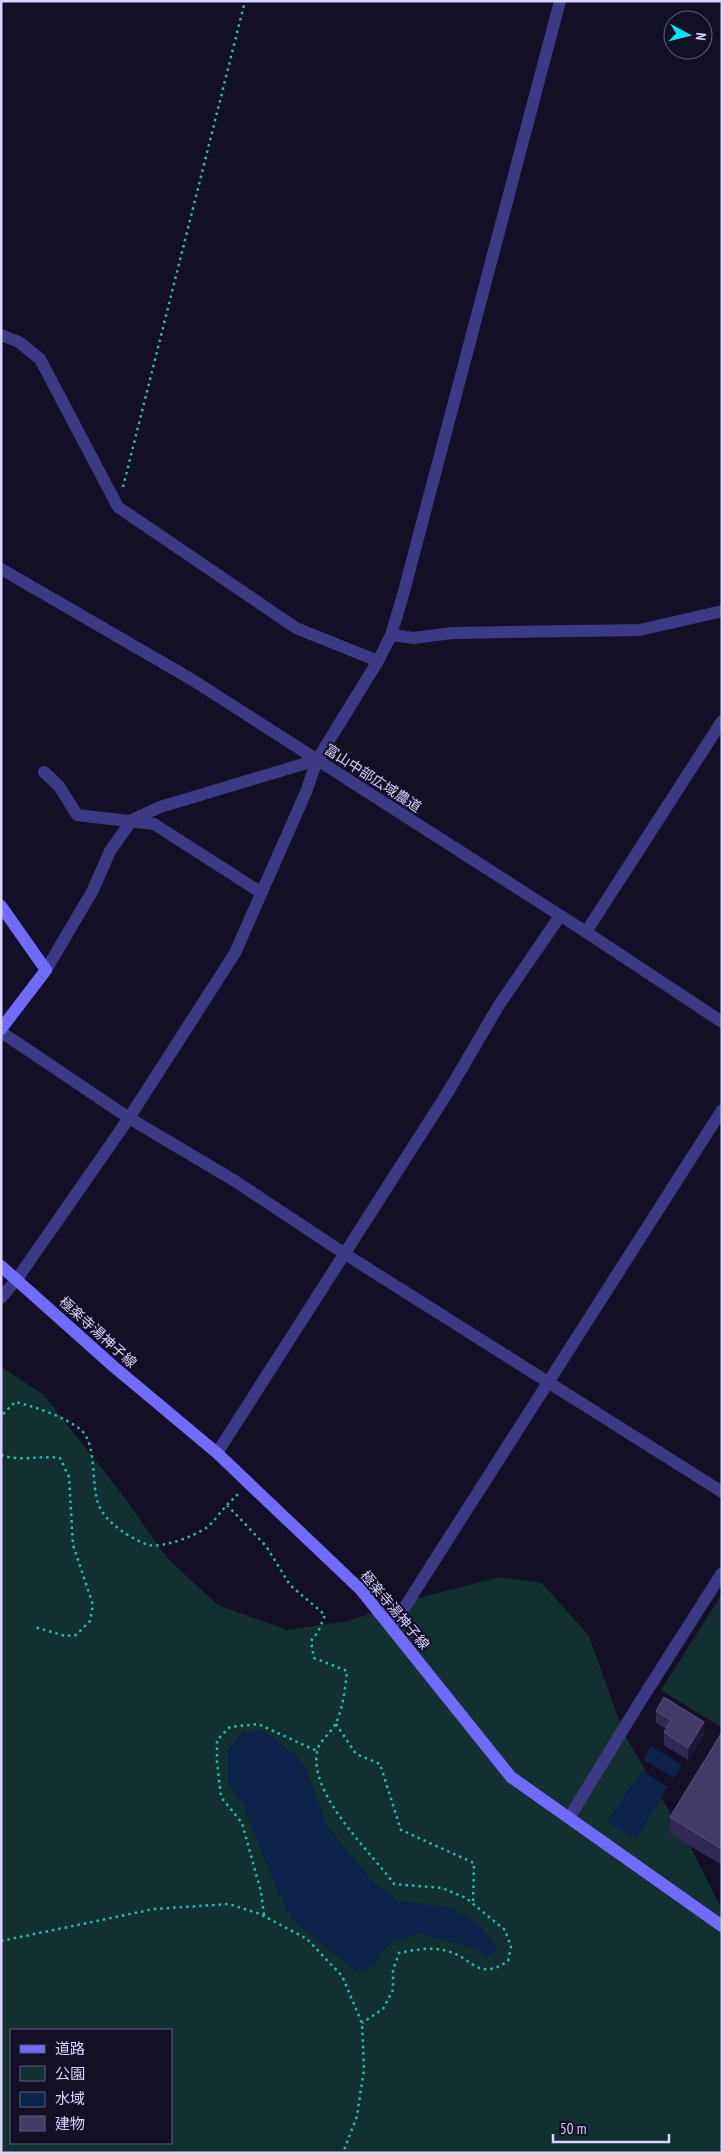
<svg xmlns="http://www.w3.org/2000/svg" width="723" height="2154" viewBox="0 0 723 2154" font-family="'PT Sans Narrow','Noto Sans JP',sans-serif">
<style>
.green{fill:#12302f;fill-rule:evenodd}
.water{fill:#0c2248}
.lines{fill:none;stroke-linecap:round;stroke-linejoin:round}
.path{stroke:#2fb8b0;stroke-width:2.5;stroke-dasharray:2.5 4;stroke-linecap:butt}
.minor{stroke:#3d3a85;stroke-width:12}
.tertiary{stroke:#3d3a85;stroke-width:12}
.secondary{stroke:#6f6bff;stroke-width:12}
.wall{fill:#312854}
.shaded-wall{fill:#1d163a}
.building{fill:#433a66;stroke:#5a527e}
.labels{text-anchor:middle;dominant-baseline:central;stroke-width:4;stroke-linejoin:round;paint-order:stroke}
.street-label{font-size:14px;fill:#d9d4ff;stroke:#130f26}
</style>
<rect width="100%" height="100%" fill="#130f26"/>
<path class="green" d="M1,1367L43,1394L122,1494L167,1558L218,1605L287,1630L348,1621L425,1596L500,1577L542,1583L589,1636L623,1732L691,1848L722,1910V2153H1ZM11,2030H171V2143H11Z
M722,1594V1728L661,1690Z"/>
<path class="water" d="M262,1730L297,1756L307,1771L326,1824L372,1881L399,1901L449,1907L479,1924L498,1949L486,1957L476,1949L417,1933L386,1946L375,1966L357,1972L292,1920L275,1886L243,1805L228,1783V1750L243,1732Z
M651,1746L682,1765L674,1778L643,1760Z
M641,1770L668,1787L636,1839L607,1822Z"/>
<g class="lines">
<path class="path" d="M123,487L245,1
M1,1420L2,1415L15,1402C34,1406 67,1418 81,1430C97,1444 91,1483 98,1503C102,1515 112,1524 122,1531C129,1536 141,1543 149,1545C164,1548 194,1536 206,1528C214,1522 220,1512 227,1505L266,1546L290,1585L325,1615L318,1632L311,1641L314,1658L347,1671C345,1689 343,1708 336,1723C331,1733 318,1742 317,1752C309,1795 371,1852 394,1884L442,1888L466,1898L505,1930L511,1947L508,1961C478,1982 472,1957 447,1951C431,1946 415,1950 399,1953L393,1970V1990L383,2009L362,2023
M1,1455C20,1462 40,1455 60,1458L69,1477L73,1545L93,1605L90,1621L76,1635L65,1636L35,1627
M227,1505L240,1492
M336,1724L356,1754L380,1764L401,1830L474,1863L473,1904
M264,1915L261,1892L242,1823L221,1797L217,1762V1740L230,1727L258,1724L317,1751
M1,1941L154,1909L229,1904L260,1914L307,1939L342,1976L362,2023L364,2069L357,2116L343,2153"/>
<path class="minor" d="M1,335L19,342L40,359L118,507L296,628L378,661
M391,635L414,638L452,633L640,630L722,611
M44,772L59,786L77,815L154,824L260,892
M586,932L722,721
M46,970L93,890L110,851L132,820L160,807L317,760
M1,1032L129,1118L235,1181L345,1254L722,1492
M217,1453L448,1092L499,1005L560,916
M392,1627L722,1110
M569,1818L638,1705L722,1573"/>
<path class="tertiary" d="M1,569L191,679L586,932L722,1022
M1,1298L17,1279L129,1118L235,953L306,792L317,760L378,661L391,635L403,595L560,1"/>
<path class="secondary" d="M1,906L46,970L1,1029
M1,1266L113,1366L217,1453L361,1590L511,1777L722,1926"/>
</g>
<path class="wall" d="M656,1711L704,1735L688,1760L664,1745V1732L666,1729L656,1723Z
M722,1732V1865L670,1834V1817Z"/>
<path class="shaded-wall" d="M704,1722V1735L688,1760V1748Z"/>
<path class="building" d="M664,1697L704,1722L688,1748L664,1732L671,1720L656,1711Z
M722,1732V1849L670,1817Z"/>
<g class="labels">
<g class="street-label">
<text transform="translate(373 778) rotate(33)">富山中部広域農道</text>
<text transform="translate(98 1332) rotate(42)">極楽寺湯神子線</text>
<text transform="translate(395 1610) rotate(50)">極楽寺湯神子線</text>
</g>
</g>
<rect width="723" height="2154" fill="none" stroke="#d9d4ff" stroke-width="5"/>
<rect x="10" y="2029" width="162" height="115" fill="#130f26" stroke="#625e7d"/>
<rect x="20" y="2045" width="25" height="8" fill="#6f6bff" stroke="#625e7d"/>
<text x="55" y="2054" font-size="15" fill="#d9d4ff">道路</text>
<rect x="20" y="2066" width="25" height="15" fill="#12302f" stroke="#625e7d"/>
<text x="55" y="2079" font-size="15" fill="#d9d4ff">公園</text>
<rect x="20" y="2092" width="25" height="15" fill="#0c2248" stroke="#625e7d"/>
<text x="55" y="2104" font-size="15" fill="#d9d4ff">水域</text>
<rect x="20" y="2116" width="25" height="15" fill="#433a66" stroke="#625e7d"/>
<text x="55" y="2129" font-size="15" fill="#d9d4ff">建物</text>
<g transform="translate(688 35) rotate(97)"><circle r="24" fill="#130f26" stroke="#625e7d"/>
<path d="M0-4L9 19L0 12L-9 19Z" fill="#00e5ff"/>
<text y="-8" font-size="14" font-weight="bold" text-anchor="middle" fill="#d9d4ff">N</text>
</g>
<path d="M553 2134v8h116v-8" fill="none" stroke="#d9d4ff" stroke-width="2.5"/>
<text x="560" y="2134" font-size="15" fill="#d9d4ff" stroke="#130f26" stroke-width="4" paint-order="stroke">50 m</text>
</svg>
